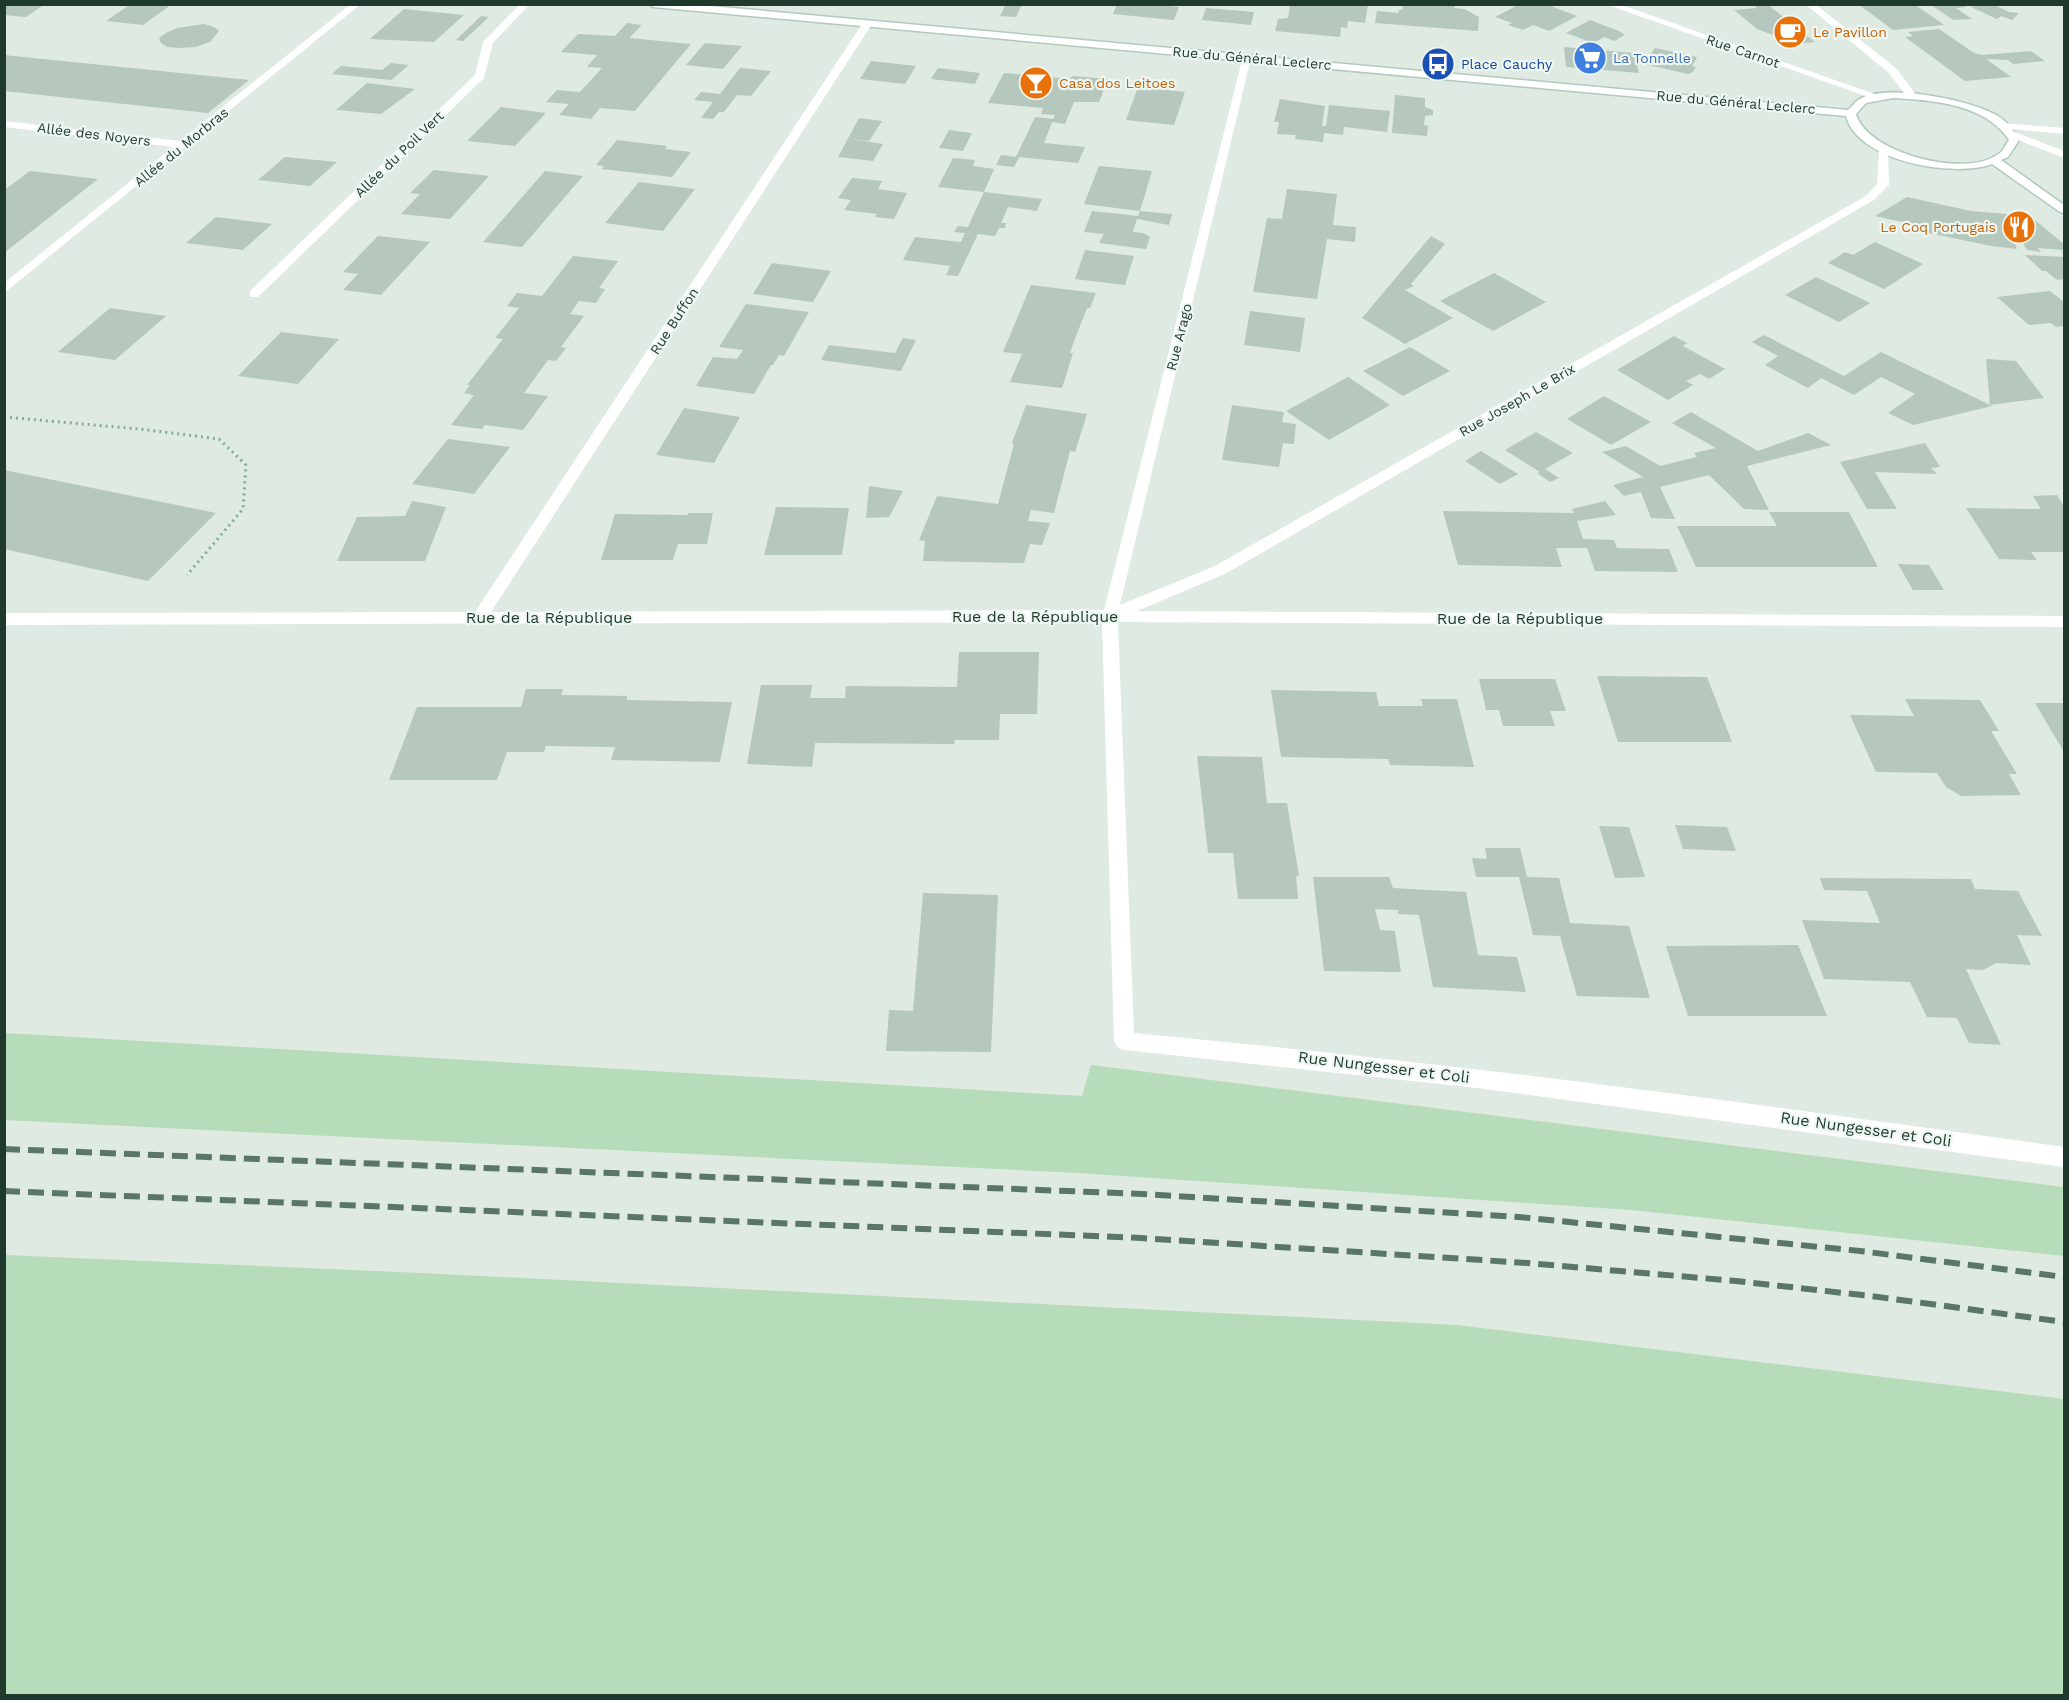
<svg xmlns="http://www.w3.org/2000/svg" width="2069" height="1700" viewBox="0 0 2069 1700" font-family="'Work Sans',sans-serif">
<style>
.green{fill:#b6dcb9}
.building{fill:#b6c7bd}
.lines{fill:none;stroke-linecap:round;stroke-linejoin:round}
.secondary-casing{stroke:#b1cabc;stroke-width:3}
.path{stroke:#7eae95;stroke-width:3;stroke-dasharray:2 4;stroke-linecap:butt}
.minor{fill:#fff;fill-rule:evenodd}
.tertiary{fill:#fff;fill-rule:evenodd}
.secondary{fill:#fff;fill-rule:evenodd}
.rail{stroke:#597668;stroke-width:6;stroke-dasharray:16 8;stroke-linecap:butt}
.labels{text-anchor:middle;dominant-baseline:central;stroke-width:4.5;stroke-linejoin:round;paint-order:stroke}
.far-food-label{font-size:14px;fill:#c56008;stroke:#eef7f1;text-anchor:start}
.far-street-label{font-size:14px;fill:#1f3a2d;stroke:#eef7f1}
.far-shop-label{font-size:14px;fill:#366cbe;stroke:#eef7f1;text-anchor:start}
.far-transit-label{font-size:14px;fill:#164399;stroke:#eef7f1;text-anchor:start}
.street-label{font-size:16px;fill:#1f3a2d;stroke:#eef7f1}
</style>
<rect width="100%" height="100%" fill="#deeae2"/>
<path class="green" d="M5,1033L1082,1096L1091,1065L2064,1187V1256L1631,1210L1078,1173L5,1120Z
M5,1255L421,1273L1457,1325L2064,1399V1695H5Z"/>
<path class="building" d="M4,4H45L26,17L4,15Z
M131,4H172L143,25L106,21Z
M1006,4H1022L1016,17L1000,16Z
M1117,4H1145L1179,7L1174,20L1113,14Z
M1290,4H1368L1365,23L1348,21L1347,28L1341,27L1340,37L1275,31L1278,19L1288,18Z
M1403,4H1455L1454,8L1464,9L1479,17L1478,31L1375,23L1377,11L1398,13L1399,10H1402Z
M1520,4H1545L1577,16L1549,31L1533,25L1523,30L1508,25L1512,23L1495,17Z
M1757,4H1767L1815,42L1797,44L1757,29L1734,10L1757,8L1754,5Z
M1858,4H1914L1944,25L1893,30Z
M1930,4H1962L1966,7L1956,8L1972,19L1953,20Z
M1973,4H1992L2009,12L2019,13L2012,20L2001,16L1997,19L1971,7L1976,6Z
M1206,8L1254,12L1251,25L1202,20Z
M404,9L464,15L434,42L370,39Z
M481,16L489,17L463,41L456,40Z
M1590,20L1619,31L1625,35L1614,41L1604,37L1593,43L1566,33Z
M627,23L642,25L629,38L691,44L635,111L600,108L591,119L559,115L569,104L546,102L557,90L580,92L602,68L587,67L597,55L561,52L578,34L615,36Z
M204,24L214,27L219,31L210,42L196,47L179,48L167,47L161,43L159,38L166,33L177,28Z
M1939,29L1974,53L1982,55L2031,51L2045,61L2013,64L2008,60L1986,59L2011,77L1965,81L1905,37L1913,36L1908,32Z
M705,43L742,46L723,69L686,65Z
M1564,47L1634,53L1639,73L1566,67Z
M1655,48L1697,57L1692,66L1696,67L1693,72L1688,74L1644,64Z
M4,55L249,80L208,113L4,91Z
M871,61L916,66L905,84L860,79Z
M391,63L409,65L391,80L332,74L341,66L382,70Z
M740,68L771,71L751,96L737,95L724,112H719L713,119L701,118L713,102L694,100L701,92L720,94Z
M938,68L980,73L975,84L931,79Z
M1004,73L1070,79L1072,76L1108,79L1099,102H1074L1065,124L1052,122L1044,143L1085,147L1078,163L1019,157L1014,167L996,165L1001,155L1016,157L1035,117L1053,119L1055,115L1041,114L1043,108L988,103Z
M367,83L415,89L381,114L336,110Z
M1138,87L1185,92L1174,125L1126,120Z
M1395,95L1425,98V107L1433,110V115L1425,116L1424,125L1428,126L1427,136L1392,133Z
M1280,99L1325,106L1322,126H1326L1329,105L1390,111L1387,132L1344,127L1343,135L1324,133L1323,142L1295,139L1296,135L1277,134L1279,122H1274Z
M501,107L546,113L515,146L467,141Z
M859,118L882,121L869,141L850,139L883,144L873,161L838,157Z
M949,130L972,133L963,151L939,148Z
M617,140L667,146L665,149L691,152L672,177L602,169L604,166L596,165Z
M285,157L337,162L310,186L258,180Z
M953,158L975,160L973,166L994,169L984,192L938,187Z
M1099,166L1152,171L1140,211L1172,214L1169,225L1137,219L1133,232L1143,233L1150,237L1146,249L1099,243L1104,234L1084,232L1092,211L1138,216L1140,211L1084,204Z
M434,170L489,176L450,219L401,214L420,194L410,193Z
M30,171L98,179L4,253V190Z
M545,171L583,176L522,247L483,242Z
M852,178L882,181L878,189L907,193L894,219L875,217L877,214L844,210L851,200L838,198Z
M639,182L695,189L663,231L605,223Z
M1287,189L1337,194L1333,225L1356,227L1355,242L1327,239L1317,299L1253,292L1267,218L1282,219Z
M984,192L1042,199L1037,211L1008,207L1001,223H1006L1005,228H999L995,236L978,234L958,276L946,275L950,266L903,260L915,237L961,242L965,233L954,232L958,226L968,227Z
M1907,197L1971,211L2030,216L2064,244L2063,247L2064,250L2038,248L2041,252L2027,250L2023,243L2014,242L2017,249L1991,246L1929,233V228L1875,216Z
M216,217L272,224L243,250L186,243Z
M378,236L430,242L381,295L343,290L358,274L343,272Z
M1431,236L1445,244L1411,284L1414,286L1405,290L1453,318L1405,344L1362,318Z
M1875,242L1923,264L1884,289L1828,263L1845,252L1853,255Z
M1085,250L1134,256L1125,285L1075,279Z
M2025,255L2064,257V279L2057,280L2046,271H2042Z
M573,256L618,261L599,288L605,289L596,303L579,301L570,314L584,316L561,347L566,348L556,361L548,360L524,393L548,396L523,430L485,425L482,429L451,425L474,395L464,393L470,385H467L503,339L495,338L519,308L507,306L517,293L542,296Z
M772,263L831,271L813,302L753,294Z
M1494,273L1546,302L1493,331L1440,301Z
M1816,277L1870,303L1839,322L1785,295Z
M1031,285L1096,293L1090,308H1087L1074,341L1070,353H1073L1062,388L1010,382L1022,354L1003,352Z
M2050,291L2064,302V326L2056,327L2051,323L2029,325L1997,297Z
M746,304L809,312L784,356L779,355L773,365H771L754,394L696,386L713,357L737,359L743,350L719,347Z
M110,308L166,316L115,360L58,352Z
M1250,311L1305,318L1300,352L1244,345Z
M281,332L339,339L298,384L238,376Z
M1764,335L1844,376L1881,352L1990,405L1986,359L2016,361L2044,398L1990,405L1992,406L1913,425L1888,413L1915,394L1881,377L1854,395L1821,378L1808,388L1765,365L1778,356L1752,342Z
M1674,336L1687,343L1683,346L1725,369L1709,379L1700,374L1686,381L1693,385L1668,400L1617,370Z
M903,338L916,340L901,371L821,360L829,345L895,353Z
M1410,347L1450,371L1403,396L1363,371Z
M1348,377L1390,405L1329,440L1286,411Z
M1604,396L1651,422L1611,445L1567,419Z
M1026,405L1087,414L1075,452L1070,451L1054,513L1031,510L1028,521L1050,523L1042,545L1030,544L1024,563L923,561L925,541L919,540L937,496L998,504L1014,444L1012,443Z
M1232,405L1284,412L1282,422L1296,424L1294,444L1283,443L1279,467L1222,460Z
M684,408L740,417L714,463L656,455Z
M1691,412L1758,451L1808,433L1831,445L1747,466L1769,510L1744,509L1709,475L1660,487L1675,519L1651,518L1641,492L1624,496L1613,485L1643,477L1602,452L1626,446L1660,466L1697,457L1694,453L1716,448L1672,423Z
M1536,432L1573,453L1545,469L1559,478L1550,482L1537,473L1540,472L1505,450Z
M448,439L510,447L474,494L412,484Z
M1925,443L1940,467L1931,468L1937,474L1875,472L1897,509H1867L1840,462Z
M1481,451L1518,474L1500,484L1465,461Z
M4,470L216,513L148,581L4,549Z
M869,486L903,491L889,517L866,518Z
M2057,495L2064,506V552H2031L2037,560L1999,559L1966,508L2041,509L2033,496Z
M412,501L446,507L425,561H337L357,517L405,516Z
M1605,501L1616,515L1577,521L1583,539L1614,540L1617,548L1669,549L1678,572L1595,571L1587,548H1556L1562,567L1458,565L1443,511L1574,513L1572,509Z
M776,507L849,508L842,555H764Z
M1769,512H1849L1878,567H1696L1677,526H1777Z
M689,513H713L707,544H678L673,560H601L615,514L687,515Z
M1898,564L1929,565L1944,590H1913Z
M959,652H1039L1037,714H1000L999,740H955L954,744L815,743L812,767L747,764L761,685H812L810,698H845L846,686L957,687Z
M1597,676L1707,677L1732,742H1618Z
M1479,679H1555L1566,711H1550L1555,726H1503L1499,710H1486Z
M526,689H563L561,695L627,696V700L732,702L720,762L611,760L615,747L546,746L544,752H507L497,780H389L417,707H521Z
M1271,690L1376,692L1379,706H1423L1421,699H1457L1474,767L1390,765L1388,759L1281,757Z
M1905,699L1980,700L1999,731H1991L2017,774H2009L2021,795L1961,796L1946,787L1937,773L1876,772L1850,715L1914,716Z
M2035,703H2064V752Z
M1197,756L1262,757L1267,803H1287L1299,876H1296L1298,899H1238L1233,853H1208Z
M1675,825L1727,827L1736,851L1683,849Z
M1599,826L1629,827L1645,877L1615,878Z
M1485,848H1520L1527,877L1559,878L1570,923L1629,926L1650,998L1577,996L1560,936L1533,935L1519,877H1476L1472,858L1487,859Z
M1313,877H1389L1393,888L1466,892L1478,955L1517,957L1526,992L1433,987L1419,915L1398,914V910L1375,909L1380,930L1395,931L1401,972L1324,971Z
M1820,878L1971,879L1975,889L2018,891L2042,936L2017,935L2031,965L1996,963L1983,970L1966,969L2001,1045L1969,1043L1957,1018L1927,1017L1910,982L1824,979L1802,920L1880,923L1867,891L1824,890Z
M923,893L998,895L991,1052L886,1051L889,1010L913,1011Z
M1798,945L1827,1016H1688L1666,946Z"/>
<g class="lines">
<g class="secondary-casing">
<path id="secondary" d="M649,4H689L1848,110C1852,107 1855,102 1858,100C1885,82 1971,100 1998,116C2008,122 2013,130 2019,140L2008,157L2001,160L2064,205V213L2060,212L1992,164C1954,178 1858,162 1846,116L653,7ZM1893,98C1932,100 1986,104 2009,140C2006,144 2004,149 2001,152C1970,180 1867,154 1856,114L1866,103Z"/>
</g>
<path class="path" d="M4,417L139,429L219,439L246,465L243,509L187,575"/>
<path class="minor" d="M351,4H361L4,293V283L173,147L4,127V121L180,141Z
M520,4H530L493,43L484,78L258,297H250V291L475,75L483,42Z
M1605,4H1619L1883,97L1874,99Z
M867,21L872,24L491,612L1104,610L1243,56L1251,58L1120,605L1215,566L1866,196L1877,184L1879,149L1884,146L1888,147L1889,185L1874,200L1225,574L1137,611L2064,616V627L1118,622L1134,1033C1445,1062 1755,1103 2064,1147V1167L1477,1088L1124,1050L1117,1047L1114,1041L1102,622L4,625V613L475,612L862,24Z
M2012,131L2064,151V158L2008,136L2007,134Z"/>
<path class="tertiary" d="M1805,4H1815L1897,69L1916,95L1915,97H1907L1889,73Z
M2002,123L2064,128V134L1998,128L1997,126Z"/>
<use href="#secondary" class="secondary"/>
<path class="rail" d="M4,1149L1142,1194L1519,1217L1860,1251L2064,1277
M4,1191L1141,1238L1527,1263L1736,1281L1871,1296L2064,1322"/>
</g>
<defs>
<g id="cafe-disc" transform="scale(1.725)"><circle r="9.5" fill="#e8710a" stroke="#eef7f1"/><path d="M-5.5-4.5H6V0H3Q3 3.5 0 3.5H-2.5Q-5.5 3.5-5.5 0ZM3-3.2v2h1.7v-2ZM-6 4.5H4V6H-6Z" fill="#fff"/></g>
<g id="supermarket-disc" transform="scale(1.725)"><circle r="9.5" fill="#3f7fe0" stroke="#eef7f1"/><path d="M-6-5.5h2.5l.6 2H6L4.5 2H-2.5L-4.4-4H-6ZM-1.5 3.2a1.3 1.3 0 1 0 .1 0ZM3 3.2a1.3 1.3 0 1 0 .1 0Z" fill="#fff"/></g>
<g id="bus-disc" transform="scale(1.725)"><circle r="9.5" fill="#1a4fb4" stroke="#eef7f1"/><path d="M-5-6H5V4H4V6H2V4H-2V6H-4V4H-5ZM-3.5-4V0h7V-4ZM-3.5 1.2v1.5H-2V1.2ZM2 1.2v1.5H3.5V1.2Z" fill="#fff"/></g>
<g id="bar-disc" transform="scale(1.725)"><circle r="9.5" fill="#e8710a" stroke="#eef7f1"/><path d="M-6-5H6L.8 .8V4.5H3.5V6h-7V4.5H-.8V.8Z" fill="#fff"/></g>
<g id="restaurant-disc" transform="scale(1.725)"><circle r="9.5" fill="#e8710a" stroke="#eef7f1"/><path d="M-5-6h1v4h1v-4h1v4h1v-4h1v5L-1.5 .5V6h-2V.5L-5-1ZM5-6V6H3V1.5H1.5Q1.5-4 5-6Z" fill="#fff"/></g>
</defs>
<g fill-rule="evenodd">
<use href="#cafe-disc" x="1790" y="32"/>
<use href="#supermarket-disc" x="1590" y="58"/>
<use href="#bus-disc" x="1438" y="64"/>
<use href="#bar-disc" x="1036" y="83"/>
<use href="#restaurant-disc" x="2019" y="227"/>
</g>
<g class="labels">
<g class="far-food-label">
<text x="1813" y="32">Le Pavillon</text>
<text x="1059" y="83">Casa dos Leitoes</text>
<text x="1996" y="227" text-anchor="end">Le Coq Portugais</text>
</g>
<g class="far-street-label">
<text transform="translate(1743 51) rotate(19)">Rue Carnot</text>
<text transform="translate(1252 58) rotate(5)">Rue du Général Leclerc</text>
<text transform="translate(1736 102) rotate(5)">Rue du Général Leclerc</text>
<text transform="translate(94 134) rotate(7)">Allée des Noyers</text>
<text transform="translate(181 147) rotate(-39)">Allée du Morbras</text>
<text transform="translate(399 154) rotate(-44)">Allée du Poil Vert</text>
<text transform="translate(674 321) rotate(-57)">Rue Buffon</text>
<text transform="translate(1179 337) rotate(-76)">Rue Arago</text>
<text transform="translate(1517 400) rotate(-30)">Rue Joseph Le Brix</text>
</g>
<g class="far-shop-label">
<text x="1613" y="58">La Tonnelle</text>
</g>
<g class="far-transit-label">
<text x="1461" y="64">Place Cauchy</text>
</g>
<g class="street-label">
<text x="1035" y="616">Rue de la République</text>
<text x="549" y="617">Rue de la République</text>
<text x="1520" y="618">Rue de la République</text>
<text transform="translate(1384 1067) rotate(7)">Rue Nungesser et Coli</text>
<text transform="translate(1866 1129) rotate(8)">Rue Nungesser et Coli</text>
</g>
</g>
<rect width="2069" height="1700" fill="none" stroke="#1f3a2d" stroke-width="12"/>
</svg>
